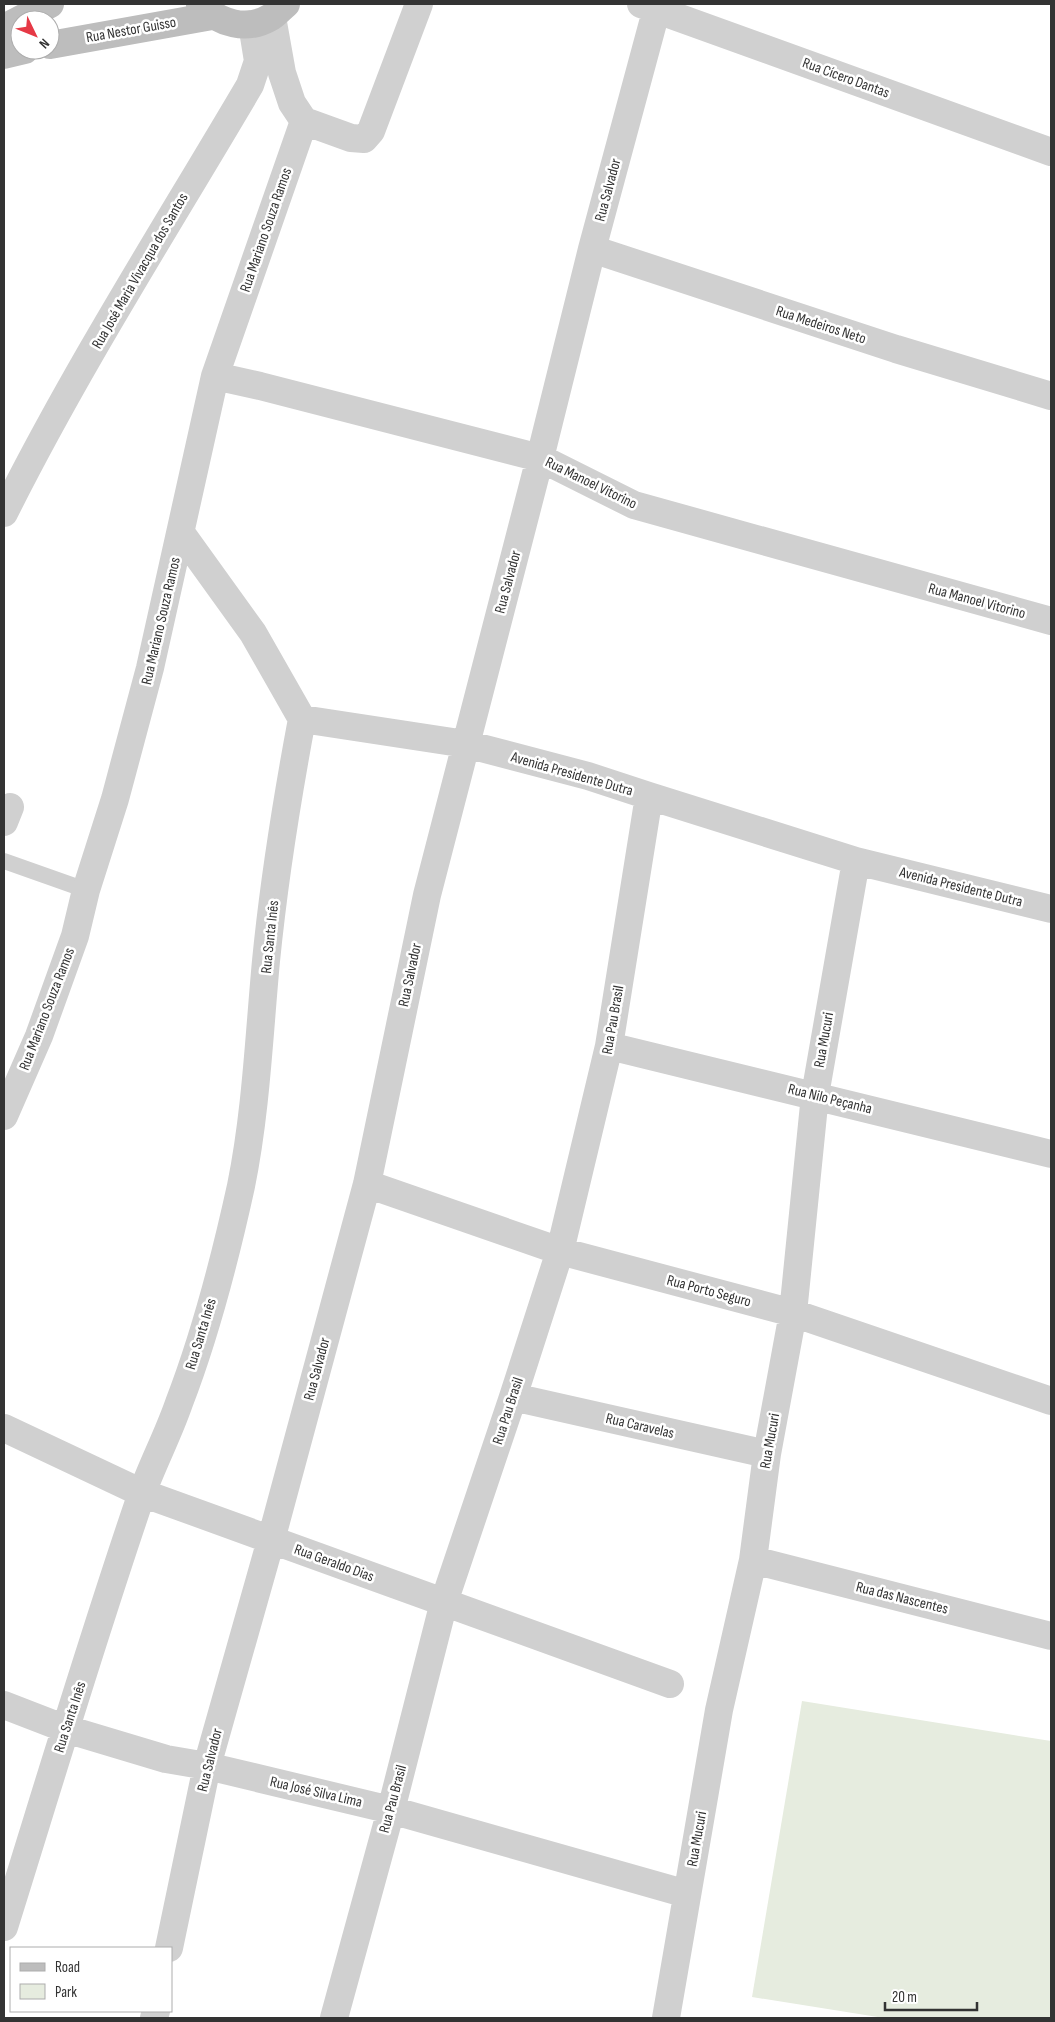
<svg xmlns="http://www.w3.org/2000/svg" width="1055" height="2022" viewBox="0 0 1055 2022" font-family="'Sofia Sans Condensed',sans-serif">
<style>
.park{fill:#e6ecdf}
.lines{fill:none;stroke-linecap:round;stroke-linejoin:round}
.lane{stroke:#d0d0d0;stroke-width:16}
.street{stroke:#d0d0d0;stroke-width:28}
.secondary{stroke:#bdbdbd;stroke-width:28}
.labels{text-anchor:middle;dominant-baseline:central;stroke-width:5;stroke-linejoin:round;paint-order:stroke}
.street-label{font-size:15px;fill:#333;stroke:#fff}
</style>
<rect width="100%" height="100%" fill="#fff"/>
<path class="park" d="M802,1701L1051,1741V2018H884L752,1997Z"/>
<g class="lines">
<path class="lane" d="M4,861L86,890"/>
<path class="street" d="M641,4L1051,152
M272,17L282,73L292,103L304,121L351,138L364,139L371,131L419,4
M592,249L896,349L1051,396
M215,376L260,386L540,458L634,505L1051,621
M4,513C77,367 167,226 250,85L258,61L252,24
M181,533L253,633L302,719
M302,719L466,744L588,776L649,796L856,861L1051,909
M4,822L10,807
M609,1046L1051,1154
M4,1116L39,1036L75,936L86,890L115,799L150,668L215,376L304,121
M367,1184L560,1251L793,1313L1051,1401
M513,1397L767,1454
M4,1428L142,1493L670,1684
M753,1560L1051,1636
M4,1705L66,1729L166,1759L207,1766L391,1810L687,1894
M4,1927C49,1783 92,1639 141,1496C152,1465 168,1435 179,1403C206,1333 225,1259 241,1186C256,1112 259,1036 266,961C274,880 287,799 302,719
M169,1948L207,1766L271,1540L367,1184L427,895L540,458L592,249L658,4
M154,2018L156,2011
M334,2018L391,1810L444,1602L513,1397L560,1251L609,1046L649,796
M666,2018L719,1710L753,1560L767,1454L793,1313L815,1095L856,861"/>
<path class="secondary" d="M200,5C220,23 246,32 271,17C276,14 281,8 286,4
M4,28L50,4
M50,45L212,16
M4,55L25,50"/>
</g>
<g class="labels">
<g class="street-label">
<text transform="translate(131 30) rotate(-10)">Rua Nestor Guisso</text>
<text transform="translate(846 78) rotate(20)">Rua Cícero Dantas</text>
<text transform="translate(608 190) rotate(-75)">Rua Salvador</text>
<text transform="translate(266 230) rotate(-71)">Rua Mariano Souza Ramos</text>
<text transform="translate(140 271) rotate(-60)">Rua José Maria Vivacqua dos Santos</text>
<text transform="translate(821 325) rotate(18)">Rua Medeiros Neto</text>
<text transform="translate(591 483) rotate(26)">Rua Manoel Vitorino</text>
<text transform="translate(508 582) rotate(-75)">Rua Salvador</text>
<text transform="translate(977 601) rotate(15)">Rua Manoel Vitorino</text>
<text transform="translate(161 621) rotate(-77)">Rua Mariano Souza Ramos</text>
<text transform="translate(572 774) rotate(16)">Avenida Presidente Dutra</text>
<text transform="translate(961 887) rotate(14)">Avenida Presidente Dutra</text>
<text transform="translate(270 937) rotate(-84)">Rua Santa Inês</text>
<text transform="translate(410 975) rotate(-78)">Rua Salvador</text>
<text transform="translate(47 1009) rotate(-69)">Rua Mariano Souza Ramos</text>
<text transform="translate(613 1020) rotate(-80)">Rua Pau Brasil</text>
<text transform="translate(824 1040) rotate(-80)">Rua Mucuri</text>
<text transform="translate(830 1099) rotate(14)">Rua Nilo Peçanha</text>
<text transform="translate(709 1291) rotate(15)">Rua Porto Seguro</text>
<text transform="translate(201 1334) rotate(-73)">Rua Santa Inês</text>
<text transform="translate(317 1369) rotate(-75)">Rua Salvador</text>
<text transform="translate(508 1411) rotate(-72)">Rua Pau Brasil</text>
<text transform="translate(640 1426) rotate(13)">Rua Caravelas</text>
<text transform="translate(770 1441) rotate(-80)">Rua Mucuri</text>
<text transform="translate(334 1563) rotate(20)">Rua Geraldo Dias</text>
<text transform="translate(902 1598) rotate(14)">Rua das Nascentes</text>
<text transform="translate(70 1717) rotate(-72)">Rua Santa Inês</text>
<text transform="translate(210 1760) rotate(-76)">Rua Salvador</text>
<text transform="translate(316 1792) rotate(13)">Rua José Silva Lima</text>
<text transform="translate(393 1799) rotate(-75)">Rua Pau Brasil</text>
<text transform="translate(697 1839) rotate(-80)">Rua Mucuri</text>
</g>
</g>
<rect width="1055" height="2022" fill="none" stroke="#333333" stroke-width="10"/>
<rect x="10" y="1947" width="162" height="65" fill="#ffffff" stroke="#adadad"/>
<rect x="20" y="1963" width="25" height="8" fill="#bdbdbd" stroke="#adadad"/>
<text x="55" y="1972" font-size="15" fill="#333333">Road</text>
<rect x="20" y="1984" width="25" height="15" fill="#e6ecdf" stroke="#adadad"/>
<text x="55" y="1997" font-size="15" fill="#333333">Park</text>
<g transform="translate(35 35) rotate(133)"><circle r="24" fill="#ffffff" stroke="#adadad"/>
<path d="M0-4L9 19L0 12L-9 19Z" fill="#e63946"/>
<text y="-8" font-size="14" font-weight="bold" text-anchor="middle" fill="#333333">N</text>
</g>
<path d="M885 2002v8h92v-8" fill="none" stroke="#333333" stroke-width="2.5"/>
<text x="892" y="2002" font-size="15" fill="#333333" stroke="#ffffff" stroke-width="4" paint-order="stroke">20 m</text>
</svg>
